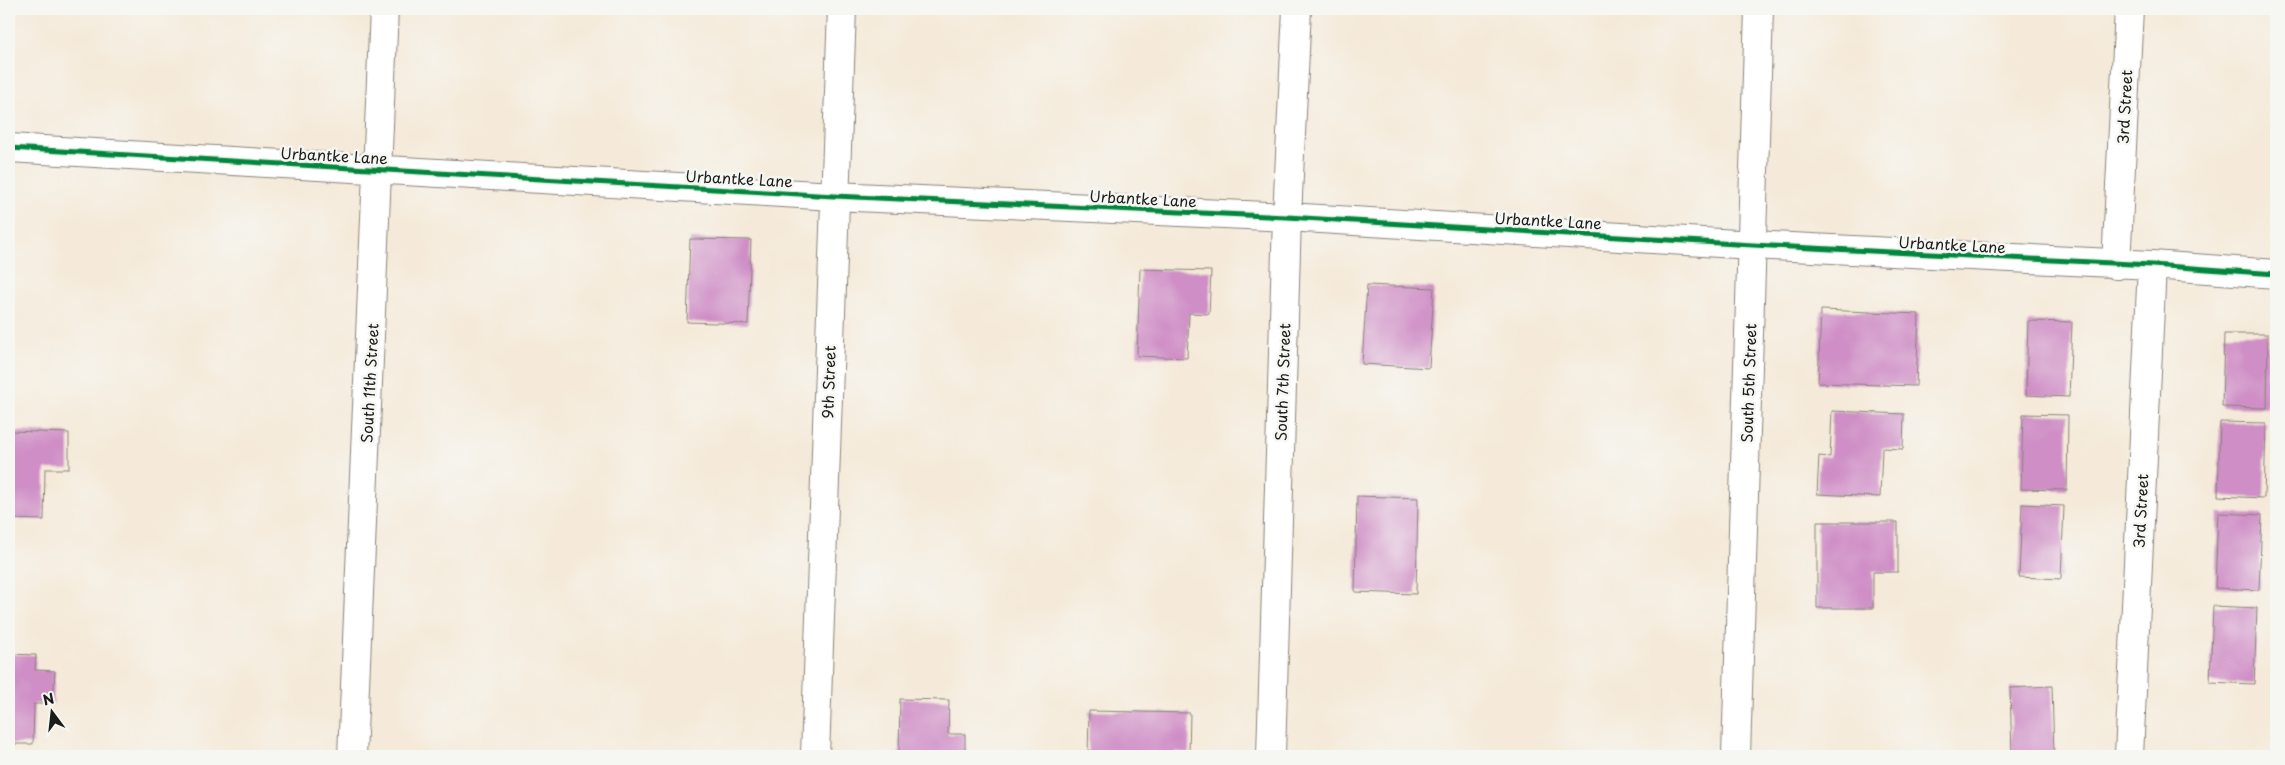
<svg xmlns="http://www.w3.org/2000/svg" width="2285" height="765" viewBox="0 0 2285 765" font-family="'Playpen Sans',sans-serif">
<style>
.building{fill:#cf8ec6}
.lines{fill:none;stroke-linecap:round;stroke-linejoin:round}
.minor-casing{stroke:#88837a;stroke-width:30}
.minor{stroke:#fff;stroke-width:28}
.cycleway-casing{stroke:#f6f6f2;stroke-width:8}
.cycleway{stroke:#00873e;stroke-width:5}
.labels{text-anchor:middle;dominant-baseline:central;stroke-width:5;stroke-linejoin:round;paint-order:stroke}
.street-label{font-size:15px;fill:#1c1c1c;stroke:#f6f6f2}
</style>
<rect width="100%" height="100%" fill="#f6f6f2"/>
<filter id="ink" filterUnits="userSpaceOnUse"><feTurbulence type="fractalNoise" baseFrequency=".02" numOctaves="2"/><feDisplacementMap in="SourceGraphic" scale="10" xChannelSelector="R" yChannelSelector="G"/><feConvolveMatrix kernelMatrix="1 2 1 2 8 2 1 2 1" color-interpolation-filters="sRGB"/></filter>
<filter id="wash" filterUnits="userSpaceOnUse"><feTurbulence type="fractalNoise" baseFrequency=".0096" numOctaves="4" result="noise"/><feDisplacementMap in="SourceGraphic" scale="20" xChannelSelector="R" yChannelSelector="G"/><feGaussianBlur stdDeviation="1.12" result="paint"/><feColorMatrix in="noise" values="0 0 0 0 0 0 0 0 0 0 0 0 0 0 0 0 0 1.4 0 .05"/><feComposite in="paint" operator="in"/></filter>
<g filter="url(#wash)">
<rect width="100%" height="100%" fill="#f5ead9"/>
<g id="blocks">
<path class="building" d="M690,239L751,240L748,324L687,322Z
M1140,269L1211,271L1209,314L1189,313L1187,358L1137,356Z
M1367,285L1434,288L1429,368L1362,364Z
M1821,310L1919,314L1916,386L1818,383Z
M2028,321L2072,322L2069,397L2026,395Z
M2224,334H2268L2267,408L2222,407Z
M1832,411L1904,414L1903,449L1882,448L1880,497L1817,494L1819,456L1830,457Z
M2023,414L2068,415L2067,490L2021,489Z
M2220,422L2266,423L2264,498L2218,496Z
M9,431L69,433V469H45L44,520L9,519Z
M1357,496L1418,498L1416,594L1355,592Z
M2022,504L2064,506L2061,579L2019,577Z
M2218,513L2262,515L2259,590L2215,588Z
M1817,522H1898V572H1873V608H1817Z
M2213,606L2257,608L2254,684L2210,682Z
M9,654L36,655L35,670L55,671L53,704H34L33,744H9Z
M2052,686L2054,756H2012L2010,688Z
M900,699L949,700L948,734H965V756H899Z
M1089,711L1190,713L1189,753L1175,752V756H1088Z"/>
</g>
</g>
<g filter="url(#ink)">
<use href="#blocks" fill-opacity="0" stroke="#88837a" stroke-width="1"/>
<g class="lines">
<g class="minor-casing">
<path id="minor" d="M9,148L834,196L1287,217L1753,245L2152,265L2276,274
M2116,265L2129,9
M352,756L384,9
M815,756L842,9
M1271,756L1287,217L1297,9
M1736,756L1759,9
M2129,756L2152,265"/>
</g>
<use href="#minor" class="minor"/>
<g class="cycleway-casing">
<path id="cycleway" d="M9,148L834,196L1287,217L1753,245L2152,265L2276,274"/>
</g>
<use href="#cycleway" class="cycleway"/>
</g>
</g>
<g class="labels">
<g class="street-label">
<text transform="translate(2124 107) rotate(-87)">3rd Street</text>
<text transform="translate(334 155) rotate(3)">Urbantke Lane</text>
<text transform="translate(739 178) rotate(3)">Urbantke Lane</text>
<text transform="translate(1143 198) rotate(3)">Urbantke Lane</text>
<text transform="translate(1548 220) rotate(3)">Urbantke Lane</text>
<text transform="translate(1952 244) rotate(3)">Urbantke Lane</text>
<text transform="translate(828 382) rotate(-88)">9th Street</text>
<text transform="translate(1282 382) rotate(-88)">South 7th Street</text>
<text transform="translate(369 383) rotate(-87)">South 11th Street</text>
<text transform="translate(1748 383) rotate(-88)">South 5th Street</text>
<text transform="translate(2140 511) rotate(-87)">3rd Street</text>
</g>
</g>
<rect width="2285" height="765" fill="none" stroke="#f6f6f2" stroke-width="30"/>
<g transform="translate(52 712) rotate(345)" stroke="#f6f6f2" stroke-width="4" paint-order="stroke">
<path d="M0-4L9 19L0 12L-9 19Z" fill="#1c1c1c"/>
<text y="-8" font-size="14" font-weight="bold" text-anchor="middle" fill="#1c1c1c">N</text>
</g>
</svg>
